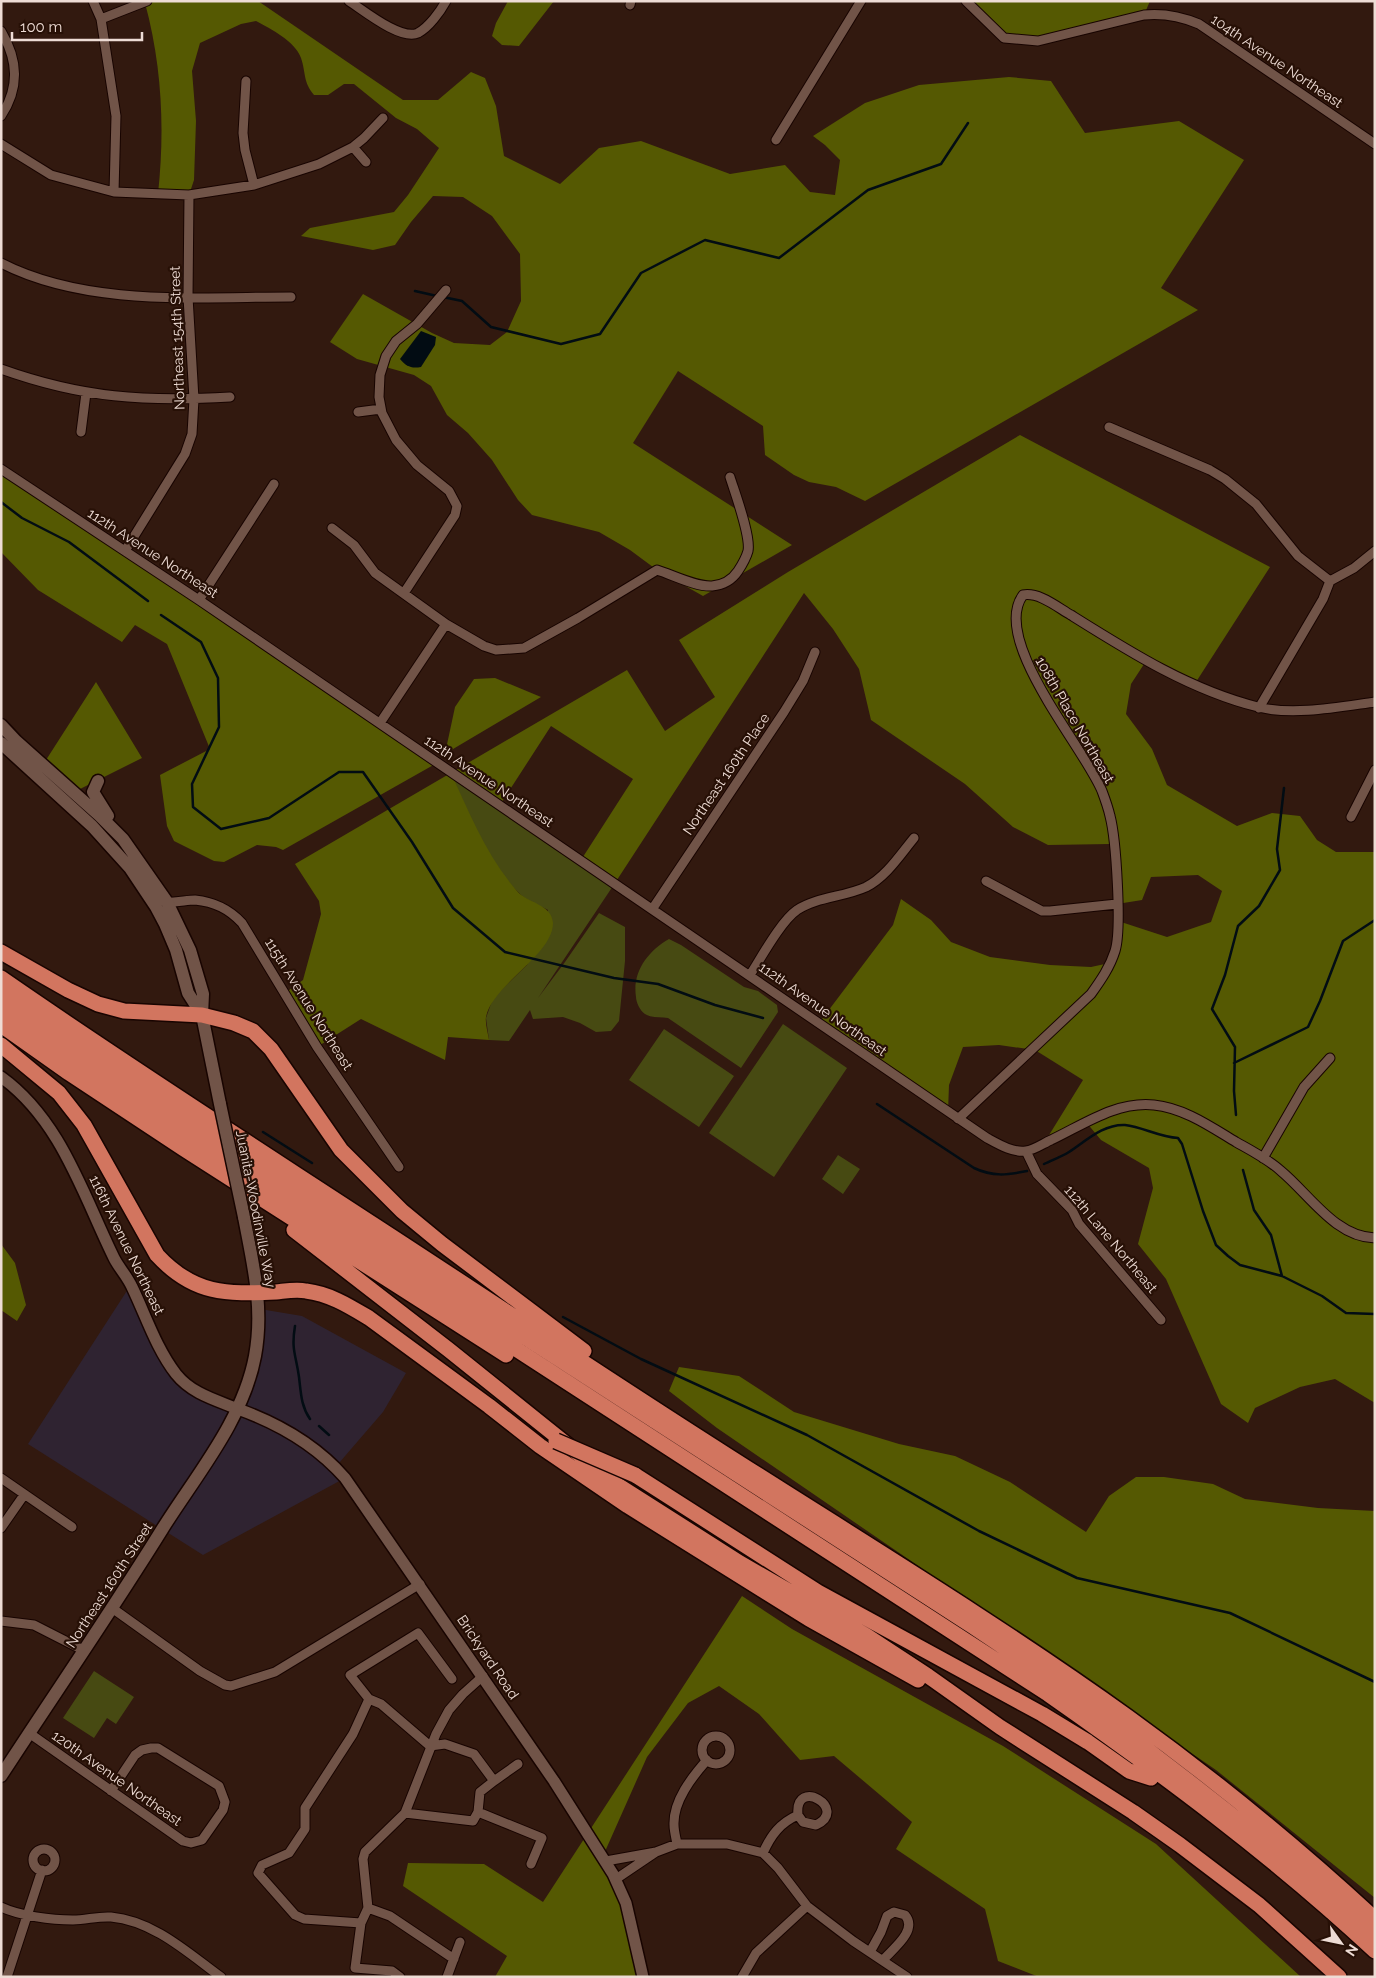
<svg xmlns="http://www.w3.org/2000/svg" width="1376" height="1978" viewBox="0 0 1376 1978" font-family="Raleway,sans-serif">
<style>
.commercial{fill:#2f2331}
.green{fill:#474a12}
.forest{fill:#555902}
.water{fill:#020c13}
.lines{fill:none;stroke-linecap:round;stroke-linejoin:round}
.stream{stroke:#020c13;stroke-width:2.5}
.minor-casing{stroke:#180400;stroke-width:11}
.tertiary-casing{stroke:#180400;stroke-width:14}
.secondary-casing{stroke:#180400;stroke-width:15}
.motorway-casing{stroke:#180400;stroke-width:18}
.minor{stroke:#715448;stroke-width:9}
.tertiary{stroke:#715448;stroke-width:11}
.secondary{stroke:#715448;stroke-width:12}
.motorway{stroke:#d2755f;stroke-width:15}
.secondary-bridge-casing{stroke:#180400;stroke-width:15;stroke-linecap:butt}
.motorway-bridge-casing{stroke:#180400;stroke-width:18;stroke-linecap:butt}
.secondary-bridge{stroke:#715448;stroke-width:12}
.motorway-bridge{stroke:#d2755f;stroke-width:15}
.labels{text-anchor:middle;dominant-baseline:central;stroke-width:4.5;stroke-linejoin:round;paint-order:stroke}
.street-label{font-size:14px;fill:#eedcd5;stroke:#271006}
</style>
<rect width="100%" height="100%" fill="#32190f"/>
<path class="commercial" d="M130,1286L178,1376L238,1409L260,1309L302,1316L406,1373L383,1412L339,1463L345,1478L203,1555L28,1444Z"/>
<path class="green" d="M450,772L615,883L538,998L565,962L599,913L625,927V961L619,1021L611,1031L596,1032L580,1023L563,1017L533,1019L530,1010L509,1041L489,1040L486,1018L493,998L527,965L548,910C538,905 525,900 518,892C486,860 469,813 450,772Z
M669,939L681,945L744,987L758,991L777,1005L778,1012L741,1068L668,1018C661,1017 651,1018 645,1014C640,1011 636,1002 636,997C632,972 648,951 669,939Z
M783,1024L847,1068L774,1177L709,1133Z
M664,1029L734,1076L699,1127L629,1080Z
M838,1155L860,1169L843,1194L822,1179Z
M94,1671L134,1697L116,1724L107,1718L94,1738L63,1718Z"/>
<path class="forest" d="M147,1H258L403,100H438L471,72L485,78L496,106L504,156L560,184L599,148L641,141L730,174L785,165L810,192L835,195L840,160L825,145L813,136L865,103L919,85L1009,77L1051,81L1085,133L1179,121L1244,160L1161,288L1198,310L865,501L836,487L809,482L794,475L765,455L763,426L678,371L633,443L792,545L703,596L657,570L630,550L599,532L532,515L518,500L492,460L468,433L447,415L431,386L414,375L357,359L330,342L363,294L432,333L454,343L490,345L507,332L521,301L520,254L492,216L463,197L433,196L411,222L395,245L373,250L301,236L310,228L394,212L408,195L439,148L417,129L396,118L354,84H344L328,95H314C303,82 306,73 301,58C295,41 271,29 256,21L241,24L200,43L192,71L196,121L194,180L189,195L158,194C165,129 162,66 145,3Z
M508,1H554L519,46L502,45L492,36L496,23Z
M966,1H1150L1144,15L1038,41L1004,38Z
M1020,435L1270,567L1196,682L1148,658L1131,684L1126,714L1152,749L1167,785L1237,826L1272,813L1300,816L1317,840L1336,852H1375V1403L1335,1379L1300,1387L1255,1408L1248,1423L1221,1404L1166,1279L1138,1244L1153,1188L1149,1168L1101,1140L1086,1122L1046,1140L1083,1080L1035,1050L999,1045L963,1047L949,1085L948,1112L819,1023L893,925L901,899L931,920L951,942L990,957L1050,965L1091,967L1114,962L1115,920L1167,937L1211,922L1222,891L1198,875L1151,877L1142,900L1117,904L1110,844L1048,845L1013,827L965,784L871,720L859,669L833,629L804,593L615,883L581,860L633,779L551,726L500,805L451,773C470,814 487,857 517,891C527,903 552,904 553,923C553,955 492,985 486,1017C485,1024 488,1033 489,1040L448,1037L445,1060L361,1019L317,1047L285,993L303,980L321,914L319,901L295,864L627,670L665,731L715,697L679,640L788,572Z
M1,469L437,763L283,850L276,847L257,845L224,862L214,861L174,841L167,826L160,775L210,749L167,644L135,625L122,642L38,590L1,552Z
M495,678L541,697L448,752L446,749L455,707L474,679Z
M96,682L142,758L78,790L77,786L46,760Z
M1,1244L15,1263L26,1305L17,1321L1,1310Z
M679,1367L739,1376L794,1412L899,1444L955,1456L1010,1482L1086,1532L1109,1496L1136,1477H1164L1213,1484L1245,1499L1318,1508L1375,1511V1898L1216,1770L717,1428L669,1391Z
M742,1596L792,1629L1003,1746L1156,1844L1301,1977H1039L998,1961L985,1909L896,1849L912,1822L834,1756L800,1760L759,1714L719,1686L688,1703L647,1757L603,1856L613,1874L643,1977H495L507,1956L403,1886L408,1863L484,1864L543,1902Z"/>
<path class="water" d="M421,331L436,337L435,345L421,367C411,369 406,366 400,359Z"/>
<g class="lines">
<path class="stream" d="M415,291L437,296
M443,297L462,301L491,327L561,344L600,334L641,273L705,240L779,258L868,190L941,164L968,123
M1,502L22,518L69,542L148,601
M161,615L201,642L218,678L219,727L192,784L193,807L221,829L269,818L339,772H363L412,842L453,908L505,952L614,978L658,984L715,1005L763,1018
M1234,1063L1308,1027L1320,1001L1343,941L1375,920
M877,1104L974,1168C993,1177 1007,1175 1027,1171
M1236,1115L1234,1091L1235,1047L1212,1009L1225,975L1238,926L1259,906L1280,870L1277,849L1284,788
M263,1132L312,1163
M1044,1164C1052,1160 1061,1157 1069,1152C1086,1141 1103,1124 1125,1125C1143,1127 1159,1137 1178,1138L1182,1144L1203,1211L1216,1245L1228,1256L1240,1265L1282,1276L1322,1296L1346,1313L1375,1314
M1243,1170L1254,1210L1271,1235L1282,1276
M563,1317L641,1359L807,1435L979,1531L1077,1578L1230,1613L1375,1682
M295,1326C291,1350 296,1355 299,1377C301,1393 301,1406 310,1419
M319,1426L329,1435"/>
<g class="minor-casing">
<path id="minor" d="M93,1L101,19L116,116L114,192
M349,1C363,10 401,41 418,33C429,27 440,12 446,1
M966,1L1004,38L1038,41L1144,15C1164,13 1180,16 1199,24L1375,144
M630,5L631,1
M101,19L147,1
M1,31C18,60 20,87 1,116
M246,81L243,133L245,150L254,185
M776,140L861,1
M1,144L51,175L114,192L189,195L254,185L319,164L353,147L364,138L383,118
M353,147L366,162
M1,263C87,307 198,297 291,297
M1,369C82,398 145,402 230,397
M358,412L381,409
M1109,427L1210,470L1225,479L1256,504L1298,556L1330,581
M81,432L86,393
M1,469L199,600L987,1138C998,1144 1013,1153 1026,1151C1034,1150 1044,1143 1051,1140C1083,1125 1116,1101 1154,1105C1184,1108 1211,1127 1236,1142C1252,1151 1268,1159 1281,1171C1309,1194 1335,1237 1375,1238
M332,528L354,545L375,573L446,624L484,646L496,650L524,648L578,618L657,570C673,575 696,587 712,586C723,585 732,580 738,571C742,565 746,558 748,551C751,536 735,493 730,477
M125,551L185,454L192,434L194,399L188,297L189,195
M1330,581L1354,568L1375,551
M404,593L455,515L457,506L449,491L417,465L396,440L382,413L379,397L380,375L386,356L396,341L417,324L446,290
M199,600L274,484
M1259,708L1323,599L1330,581
M380,723L446,624
M1351,817L1375,770
M986,881L1042,911H1050L1117,904
M167,902C177,903 186,900 195,900C215,902 229,909 242,923L317,1047L399,1167
M653,908L784,712L803,681L815,652
M750,975C761,958 781,921 797,910C817,897 844,897 866,887C886,877 900,855 914,838
M958,1119L1091,994C1101,980 1110,967 1115,951C1122,929 1116,839 1110,816C1108,807 1105,799 1102,791C1084,747 990,640 1023,595C1039,592 1057,607 1071,615C1130,652 1190,690 1258,707C1293,716 1339,707 1375,702
M1026,1151L1037,1174L1072,1210L1079,1224L1161,1320
M1263,1158L1304,1087L1330,1058
M1,1478L72,1527
M1,1528L24,1495
M112,1608L200,1671L225,1685L231,1686L275,1672L420,1584
M1,1621L34,1625L85,1651
M452,1679L418,1633L350,1675L369,1699L381,1704L430,1746L445,1744L474,1754L494,1781L480,1792L478,1812
M29,1733L183,1841L191,1843L202,1840L223,1810L225,1802L219,1786L158,1748H151L142,1750L135,1755L111,1791
M702 1750a14 14 0 1 1 28 0a14 14 0 1 1-28 0Z
M494,1781L518,1764
M405,1813L473,1821L478,1812L542,1838L531,1864
M677,1844C676,1838 674,1831 674,1825C673,1801 692,1777 707,1760
M33 1860a11 11 0 1 1 22 0a11 11 0 1 1-22 0Z
M656,1852L677,1844H727L763,1853L778,1868L807,1906L853,1941L907,1977
M763,1853C771,1835 780,1823 798,1815L803,1822L816,1825C850,1809 794,1776 798,1815
M606,1861L656,1852L616,1879
M1,1907C20,1916 52,1920 73,1920C86,1920 98,1916 111,1917C154,1921 188,1953 221,1977
M368,1908L390,1916L454,1959
M361,1923L304,1919L295,1915L258,1873L262,1865L289,1853L305,1829V1808L353,1734L369,1699
M870,1952L881,1932L887,1916L894,1912L905,1915C918,1930 894,1948 883,1960
M7,1977L42,1870
M400,1977L392,1971L355,1968L361,1923L368,1908L363,1859L365,1852L405,1813L436,1734L449,1710L463,1694L483,1676
M447,1977L460,1942
M742,1977L756,1953L807,1906"/>
</g>
<g class="tertiary-casing">
<path id="tertiary" d="M1,1077C61,1120 83,1195 114,1258C119,1268 127,1276 132,1287C146,1316 156,1348 176,1374C192,1394 216,1400 238,1409C277,1423 317,1446 345,1478L554,1781L613,1874L626,1903L643,1977"/>
</g>
<g class="secondary-casing">
<path id="secondary" d="M1,725L16,741L99,815L123,839L167,902L190,950L203,994L202,1015L220,1104
M1,743L92,826L130,868L156,907L165,924L176,950L188,993L202,1015
M98,781L93,792L108,816
M1,1776C55,1693 111,1612 163,1528C197,1474 243,1420 255,1356C264,1307 253,1265 244,1217"/>
</g>
<g class="motorway-casing">
<path id="motorway" d="M1,952L68,990L98,1004L124,1011L202,1015L234,1023L253,1031L271,1049L341,1150L402,1211L442,1244L584,1351
M1,978C122,1062 247,1142 371,1223C488,1299 604,1377 722,1452C858,1539 997,1623 1128,1717C1214,1779 1297,1847 1375,1919
M1,995L101,1063L972,1626C1115,1721 1246,1821 1375,1936
M1,1012L152,1113L1048,1694C1161,1773 1273,1856 1375,1951
M1,1025L69,1073L184,1149L506,1355
M1,1045L59,1093L84,1125L157,1255C194,1295 226,1294 276,1292C286,1291 296,1289 306,1291C330,1294 349,1306 369,1318L489,1406L540,1446L628,1506L809,1619L918,1680
M294,1230L449,1350L616,1484L740,1563L867,1636L928,1676L1000,1727L1133,1812L1180,1845L1259,1905L1339,1977
M635,1475L818,1592L1042,1714L1088,1742L1129,1771L1151,1778"/>
</g>
<use href="#minor" class="minor"/>
<use href="#tertiary" class="tertiary"/>
<use href="#secondary" class="secondary"/>
<use href="#motorway" class="motorway"/>
<g class="secondary-bridge-casing">
<path id="secondary-bridge" d="M220,1104L244,1217"/>
</g>
<g class="motorway-bridge-casing">
<path id="motorway-bridge" d="M556,1441L635,1475"/>
</g>
<use href="#secondary-bridge" class="secondary-bridge"/>
<use href="#motorway-bridge" class="motorway-bridge"/>
</g>
<g class="labels">
<g class="street-label">
<text transform="translate(1277 61) rotate(34)">104th Avenue Northeast</text>
<text transform="translate(177 338) rotate(-92)">Northeast 154th Street</text>
<text transform="translate(153 553) rotate(33)">112th Avenue Northeast</text>
<text transform="translate(1075 720) rotate(60)">108th Place Northeast</text>
<text transform="translate(726 774) rotate(-56)">Northeast 160th Place</text>
<text transform="translate(489 781) rotate(34)">112th Avenue Northeast</text>
<text transform="translate(309 1004) rotate(58)">115th Avenue Northeast</text>
<text transform="translate(823 1009) rotate(35)">112th Avenue Northeast</text>
<text transform="translate(256 1209) rotate(79)">Juanita-Woodinville Way</text>
<text transform="translate(1111 1239) rotate(50)">112th Lane Northeast</text>
<text transform="translate(127 1245) rotate(64)">116th Avenue Northeast</text>
<text transform="translate(109 1585) rotate(-57)">Northeast 160th Street</text>
<text transform="translate(488 1657) rotate(56)">Brickyard Road</text>
<text transform="translate(117 1778) rotate(35)">120th Avenue Northeast</text>
</g>
</g>
<rect width="1376" height="1978" fill="none" stroke="#eedcd5" stroke-width="5"/>
<g transform="translate(1341 1943) rotate(123)" stroke="#271006" stroke-width="4" paint-order="stroke">
<path d="M0-4L9 19L0 12L-9 19Z" fill="#eedcd5"/>
<text y="-8" font-size="14" font-weight="bold" text-anchor="middle" fill="#eedcd5">N</text>
</g>
<path d="M12 32v8h130v-8" fill="none" stroke="#eedcd5" stroke-width="2.5"/>
<text x="20" y="32" font-size="15" fill="#eedcd5" stroke="#271006" stroke-width="4" paint-order="stroke">100 m</text>
</svg>
